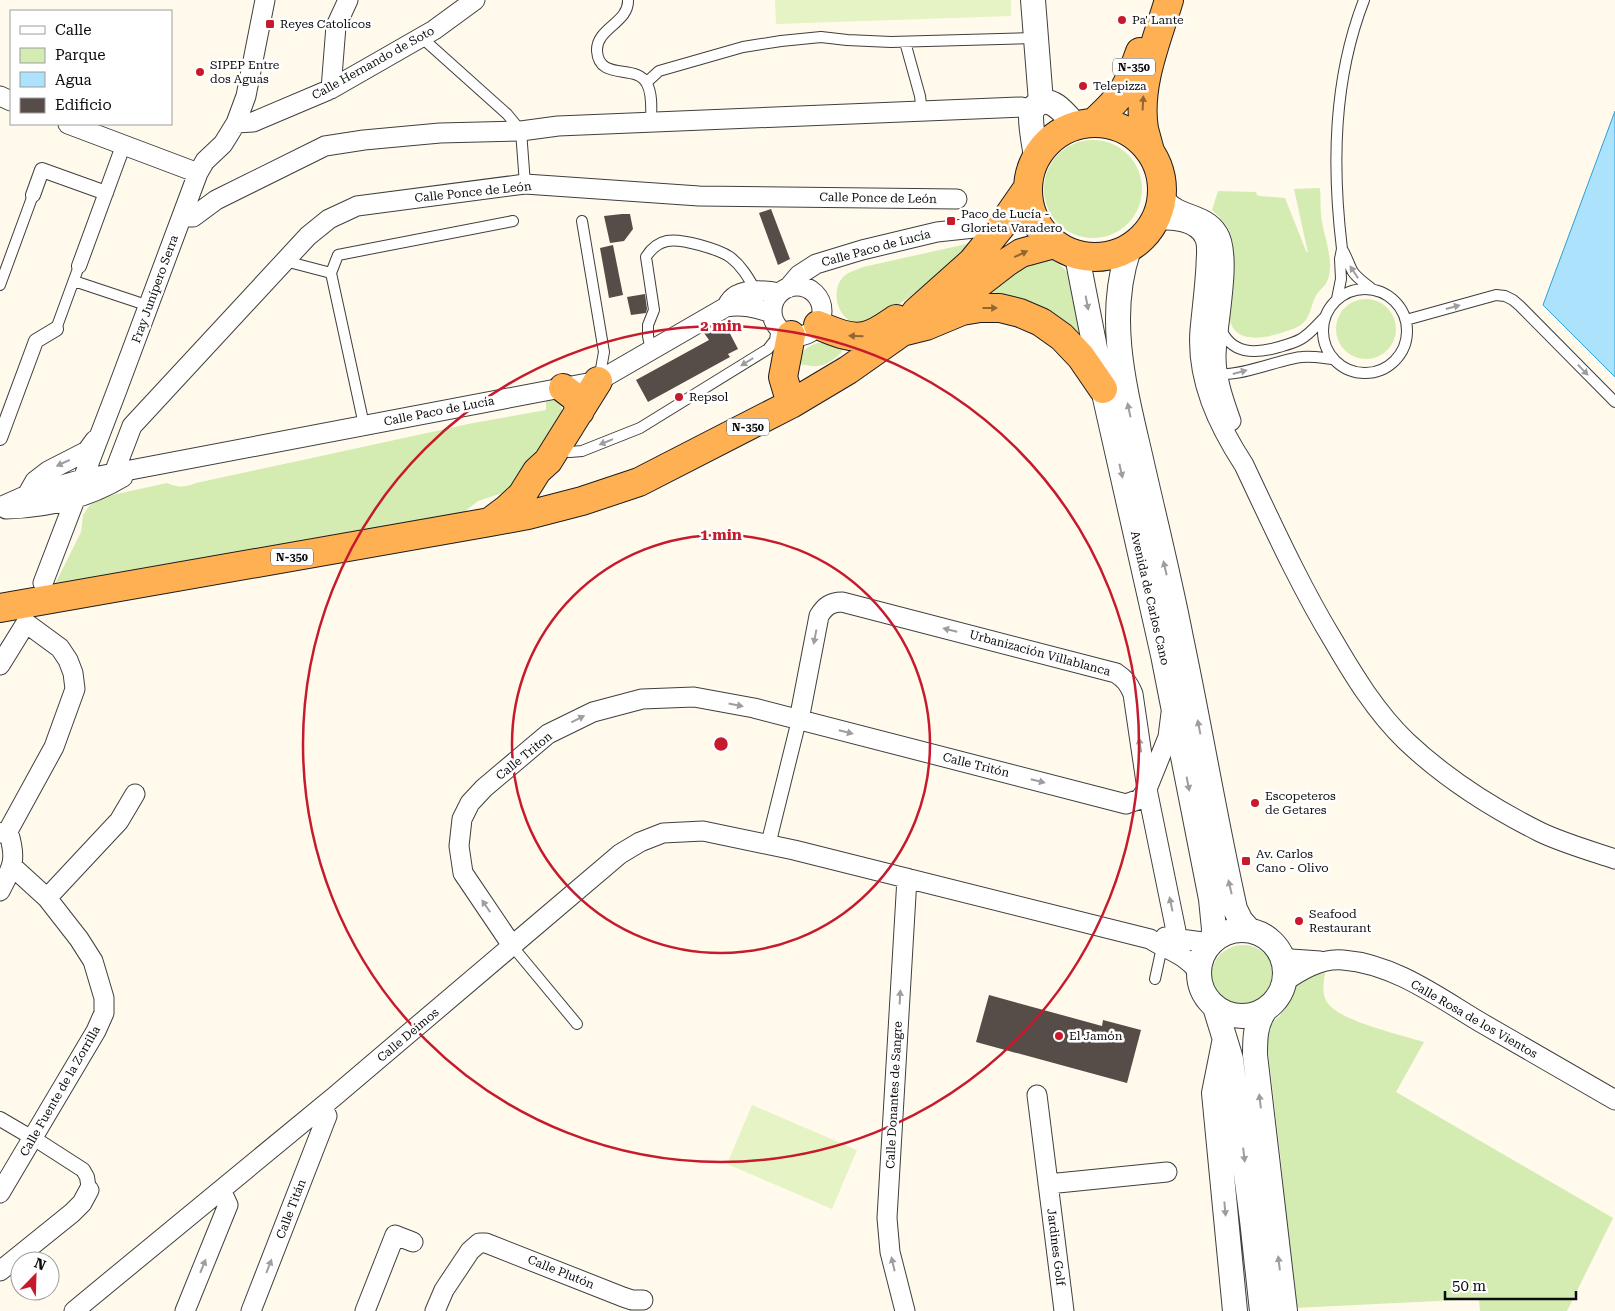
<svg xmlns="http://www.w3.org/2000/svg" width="1615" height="1311" viewBox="0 0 1615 1311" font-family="'Roboto Serif',serif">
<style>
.green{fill:#d4ecb2}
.pitch{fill:#e6f3c5}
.water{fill:#ace2fb;stroke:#2d9ed7}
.building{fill:#564c48}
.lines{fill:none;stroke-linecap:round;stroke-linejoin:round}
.service-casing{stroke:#3f3f3f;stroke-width:12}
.pedestrian-casing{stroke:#3f3f3f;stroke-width:16}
.minor-casing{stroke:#3f3f3f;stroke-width:21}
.tertiary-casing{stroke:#3f3f3f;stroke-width:26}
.trunk-casing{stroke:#1d1d1d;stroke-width:30}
.service{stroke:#fff;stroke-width:10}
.pedestrian{stroke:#fff;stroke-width:14}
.minor{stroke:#fff;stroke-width:19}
.tertiary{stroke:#fff;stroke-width:24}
.trunk{stroke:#ffb053;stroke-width:28}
.oneway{fill:#926633}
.oneway2{fill:#9e9e9e}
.ring{fill:none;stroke:#c61a2d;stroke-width:2.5}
.poi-dot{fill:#c61a2d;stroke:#fff;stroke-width:2}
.labels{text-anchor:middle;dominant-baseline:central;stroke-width:5;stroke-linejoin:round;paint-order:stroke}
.shield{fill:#fff;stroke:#555;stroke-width:1}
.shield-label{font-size:11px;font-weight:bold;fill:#0c0c0c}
.poi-label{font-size:12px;fill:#0c0c0c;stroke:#fff;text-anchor:start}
.street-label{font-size:12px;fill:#0c0c0c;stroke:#fff}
.centre{fill:#c61a2d;stroke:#fff;stroke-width:2.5}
.ring-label{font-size:15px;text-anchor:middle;font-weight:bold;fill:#c61a2d;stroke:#fff;stroke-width:5;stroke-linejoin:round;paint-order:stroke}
</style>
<rect width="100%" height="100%" fill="#fffaec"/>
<path class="green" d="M1044 189a49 49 0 1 1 98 0a49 49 0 1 1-98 0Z
M1320,188C1321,199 1320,211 1322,222C1325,239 1334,262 1328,279C1326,286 1321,288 1317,294C1311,303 1311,317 1302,324C1296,329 1288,330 1281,333C1261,339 1233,344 1229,316C1232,298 1237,245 1229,230C1225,222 1218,216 1212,210L1218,191L1256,192L1257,195L1260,196L1285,198L1306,251L1308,253L1294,189Z
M971,243C952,263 887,321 861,323C839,324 829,293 843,277C848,272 856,270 863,267Z
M1046,258C1057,261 1063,267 1070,276L1083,345L971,302L999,276Z
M1336 329a30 30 0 1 1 60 0a30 30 0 1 1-60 0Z
M817,343H825L842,347L843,350C837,358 827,365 818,366C812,367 806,364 800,365C797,353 806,347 817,343Z
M546,400H556C564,406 563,411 560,420L515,489L478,501L464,512L55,584L81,532L83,515L90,505L103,497L167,483C178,488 185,487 196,483L473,423L546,410Z
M1211 977a32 32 0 1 1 64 0a32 32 0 1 1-64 0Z
M1325,972C1324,982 1321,993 1327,1002C1338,1021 1402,1035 1424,1042L1396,1092L1613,1218L1567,1311H1480L1479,1299L1294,1308L1281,1161L1268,1051V1026L1280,1016L1293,991L1295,978Z"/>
<path class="pitch" d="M775,0H1011V16L776,24Z
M752,1105L857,1150L832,1209L727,1164Z"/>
<path class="water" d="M1615,111V377L1543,305Z"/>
<path class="building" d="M771,209L790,259L778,265L759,213Z
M622,214H630L633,229L624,241L610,243L604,216Z
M613,245L623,295L609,298L600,248Z
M645,294L647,309L646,313L631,315L627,297Z
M724,322L738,349L728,354L730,357L648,402L636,380L709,340L704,333Z
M989,995L1102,1026L1103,1020L1141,1030L1127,1083L976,1042Z"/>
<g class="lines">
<g class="service-casing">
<path id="service" d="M628,0C629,23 596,28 597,51C599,82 637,63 647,84C653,95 651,112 651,123
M421,37L507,114L521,131L525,184
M905,42L920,96L922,112
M647,82L659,71L743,47L781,41L821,37L847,40L891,42L1036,38
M582,221L604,352L599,380
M1342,249C1347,257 1349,265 1353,272C1358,279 1366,284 1372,289
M285,261L331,273L364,425
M331,273L338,255L513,221
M74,281L149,306
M0,285L33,195
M1323 331a42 42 0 1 1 84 0a42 42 0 1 1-84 0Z
M1337,299L1341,279L1340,259L1342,249C1332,166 1333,80 1364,0
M1406,320L1496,295L1505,296L1513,300L1520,306L1615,402
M1220,327C1231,355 1255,354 1279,347C1286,345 1294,343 1301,339C1310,334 1317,325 1324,318
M56,329L79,266
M651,351L648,336V325L654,310L646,257C651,249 657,243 667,241C681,238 718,249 730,257C742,266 749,279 756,291
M1216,372C1229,381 1283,358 1302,357C1312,356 1323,358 1333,359
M558,450L570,452L582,451L640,428L768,349L775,340L777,327
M513,947L577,1024
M1155,979L1162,947"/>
</g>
<g class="pedestrian-casing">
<path id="pedestrian" d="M33,195L42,170L106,193
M79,266L123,146
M0,438L36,341L56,329
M768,845L799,720
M0,1119L41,1143L83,1170L87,1177L89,1190"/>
</g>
<g class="minor-casing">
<path id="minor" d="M331,89L336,26L348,0
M0,96L11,101
M236,123L253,122L331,89L434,30L475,0
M68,124L198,173
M1163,194C1166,200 1170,205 1176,208C1190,216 1208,217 1218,233C1233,256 1216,327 1216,357C1216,379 1224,401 1231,421
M182,217H193L216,200L325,146L364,140L440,133L521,131L558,126L1021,107L1032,110
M1155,221C1171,218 1198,221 1205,239C1208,247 1206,257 1206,265C1205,287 1202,308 1200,330C1196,379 1218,425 1244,465C1272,524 1299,584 1333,640C1354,676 1376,712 1406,741C1445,778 1492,808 1540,832C1563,843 1591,851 1615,859
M772 311a25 25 0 1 1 50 0a25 25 0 1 1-50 0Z
M788,288L799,275L816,264L862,250L937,232L1002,225
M727,306C735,287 764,290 780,293
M114,473L132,426L308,236L329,219L357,206L525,184L699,196L957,199
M27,495L35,481L48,471L87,451L95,440
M0,507L27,495L83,479L598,381L726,307C742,304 756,308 772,313
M6,509C47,508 88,498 123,477
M43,583L117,390L198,173L205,161L223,144L236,123L246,96L265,0
M0,665L26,623L60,648L68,660L73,673L75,689L54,747L8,831L0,833
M799,720L819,616C825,606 831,602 842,602L1116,673C1125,679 1129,684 1133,694L1147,789L1176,931L1177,952
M0,891C13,866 17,859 8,831
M47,898L119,821L135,794
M1165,937L1210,943
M513,947L463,873L459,846L462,819L470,803L484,788L548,734L593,712L642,699L694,697L754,708L1126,804L1140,799L1147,789L1168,737L1171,713
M1281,955L1291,959L1320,961
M1284,982C1301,970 1321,958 1343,960C1394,964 1438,997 1480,1022C1525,1048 1570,1074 1615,1100
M1037,1095L1064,1311
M1048,1184L1167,1172
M0,1193L96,1031L104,1013V998L93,961L79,939L47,898L13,867
M0,1271L72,1213L82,1203L89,1190
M74,1311L335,1096L620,854L640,842L663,833L703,831L794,850L1150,939C1170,952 1182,952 1198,971
M185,1311L228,1205L221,1190
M251,1311L327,1116L323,1107
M365,1311L395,1235L413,1242
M435,1311L444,1290L470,1251L479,1243H486L623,1297L632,1300H643
M905,1311L890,1252L887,1218L907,878"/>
</g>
<g class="tertiary-casing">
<path id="tertiary" d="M1033,0L1041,102
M1036,156C1034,144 1031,130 1031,117C1031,111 1033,107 1038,104C1052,95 1067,116 1076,126
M1129,249C1104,321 1127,397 1143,468C1156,525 1170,581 1181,638C1200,728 1215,819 1235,909L1241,921L1249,930
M1077,256L1103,389L1163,655L1211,899L1214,929L1213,941
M1199 973a43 43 0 1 1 86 0a43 43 0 1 1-86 0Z
M1215,1007L1231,1059L1252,1220L1262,1311
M1265,1010C1255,1024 1255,1039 1255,1055L1285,1311
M1224,1043L1214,1093L1235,1311"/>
</g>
<g class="trunk-casing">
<path id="trunk" d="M1028 190a67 67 0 1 1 134 0a67 67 0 1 1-134 0Z
M1093,123C1104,113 1115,103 1123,91C1131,79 1135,65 1140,52
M1150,151C1148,144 1146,136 1144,129C1137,86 1157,40 1169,0
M941,313L1007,262L1021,253L1054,244
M818,325C832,331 849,339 864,336C876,334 887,325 896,319
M902,332L916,312L972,262L1002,225L1027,189
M563,388L576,398L580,411
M791,404L783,377L791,335
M491,521L507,509L522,495L537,471L548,461L598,381
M0,608L490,522L528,515L582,501L639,482L791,404L848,370L902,332L926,326L962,311L980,308H1000L1020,313L1041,322L1062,337L1081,357L1103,389"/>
</g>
<use href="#service" class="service"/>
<use href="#pedestrian" class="pedestrian"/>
<use href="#minor" class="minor"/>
<use href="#tertiary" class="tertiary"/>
<use href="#trunk" class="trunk"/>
</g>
<defs><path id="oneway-solid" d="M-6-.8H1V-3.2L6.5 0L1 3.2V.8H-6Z" transform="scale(1.25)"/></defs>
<g class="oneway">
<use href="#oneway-solid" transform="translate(1143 103) rotate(-87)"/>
<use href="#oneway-solid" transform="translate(1021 254) rotate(-25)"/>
<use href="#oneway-solid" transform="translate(990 308)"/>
<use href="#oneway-solid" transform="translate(856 336) rotate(-178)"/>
</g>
<g class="oneway2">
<use href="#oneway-solid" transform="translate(1354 272) rotate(-123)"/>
<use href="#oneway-solid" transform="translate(1087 303) rotate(79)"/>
<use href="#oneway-solid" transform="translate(1453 307) rotate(-15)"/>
<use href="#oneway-solid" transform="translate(747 362) rotate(148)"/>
<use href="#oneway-solid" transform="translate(1583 370) rotate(46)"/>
<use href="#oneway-solid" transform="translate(1240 372) rotate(-15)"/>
<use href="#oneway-solid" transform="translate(1129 410) rotate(-102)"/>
<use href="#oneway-solid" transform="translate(606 442) rotate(158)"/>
<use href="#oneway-solid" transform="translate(63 463) rotate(155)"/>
<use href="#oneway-solid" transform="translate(1121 471) rotate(77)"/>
<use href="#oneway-solid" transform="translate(1165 568) rotate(-103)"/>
<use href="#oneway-solid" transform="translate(950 630) rotate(-166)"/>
<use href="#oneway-solid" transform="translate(815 637) rotate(101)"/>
<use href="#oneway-solid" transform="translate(736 705) rotate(11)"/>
<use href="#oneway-solid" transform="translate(578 719) rotate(-27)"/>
<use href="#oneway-solid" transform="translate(1199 727) rotate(-101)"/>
<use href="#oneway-solid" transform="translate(846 732) rotate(14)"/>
<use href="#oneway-solid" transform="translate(1140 745) rotate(-99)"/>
<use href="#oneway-solid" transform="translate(1038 781) rotate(14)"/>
<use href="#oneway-solid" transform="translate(1188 784) rotate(79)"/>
<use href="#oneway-solid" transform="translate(1230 887) rotate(-103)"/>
<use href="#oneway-solid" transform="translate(1171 904) rotate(-102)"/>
<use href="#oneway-solid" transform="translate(486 906) rotate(-124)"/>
<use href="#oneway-solid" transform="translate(900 997) rotate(-87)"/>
<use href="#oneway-solid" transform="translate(1260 1101) rotate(-97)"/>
<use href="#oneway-solid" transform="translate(1244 1155) rotate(83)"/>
<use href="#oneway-solid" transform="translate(1225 1209) rotate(85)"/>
<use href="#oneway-solid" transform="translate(1279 1263) rotate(-97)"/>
<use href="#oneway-solid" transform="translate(893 1264) rotate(-103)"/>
<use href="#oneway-solid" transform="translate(203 1266) rotate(-68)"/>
<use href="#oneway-solid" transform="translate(269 1266) rotate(-69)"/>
</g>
<g class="ring">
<circle cx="721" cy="744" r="209"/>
<circle cx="721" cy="744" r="418"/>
</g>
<g class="poi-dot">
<circle cx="1122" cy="20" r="5"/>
<rect x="265" y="19" width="10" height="10" rx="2.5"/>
<circle cx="200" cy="72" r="5"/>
<circle cx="1083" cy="86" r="5"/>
<rect x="946" y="216" width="10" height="10" rx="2.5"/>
<circle cx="679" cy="397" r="5"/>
<circle cx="1255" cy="803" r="5"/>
<rect x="1241" y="856" width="10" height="10" rx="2.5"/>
<circle cx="1299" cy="921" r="5"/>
<circle cx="1059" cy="1036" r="5"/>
</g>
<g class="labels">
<g class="shield">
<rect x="1113" y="58.5" width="42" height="17" rx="4"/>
<rect x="727" y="418.5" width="42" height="17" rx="4"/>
<rect x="271" y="548.5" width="42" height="17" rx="4"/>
</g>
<g class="shield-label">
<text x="1134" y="67">N-350</text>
<text x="748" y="427">N-350</text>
<text x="292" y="557">N-350</text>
</g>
<g class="poi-label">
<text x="1132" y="20">Pa' Lante</text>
<text x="280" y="24">Reyes Catolicos</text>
<text x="210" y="65">SIPEP Entre<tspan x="210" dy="14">dos Aguas</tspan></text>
<text x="1093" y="86">Telepizza</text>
<text x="961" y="214">Paco de Lucía -<tspan x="961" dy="14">Glorieta Varadero</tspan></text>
<text x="689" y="397">Repsol</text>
<text x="1265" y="796">Escopeteros<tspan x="1265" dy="14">de Getares</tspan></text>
<text x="1256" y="854">Av. Carlos<tspan x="1256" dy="14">Cano - Olivo</tspan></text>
<text x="1309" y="914">Seafood<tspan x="1309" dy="14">Restaurant</tspan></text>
<text x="1069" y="1036">El Jamón</text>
</g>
<g class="street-label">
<text transform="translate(373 63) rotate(-29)">Calle Hernando de Soto</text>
<text transform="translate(473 192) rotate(-6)">Calle Ponce de León</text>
<text transform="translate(878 198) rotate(1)">Calle Ponce de León</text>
<text transform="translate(876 248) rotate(-15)">Calle Paco de Lucía</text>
<text transform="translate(155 289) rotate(-70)">Fray Junípero Serra</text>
<text transform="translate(439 411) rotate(-11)">Calle Paco de Lucía</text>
<text transform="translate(1150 598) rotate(77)">Avenida de Carlos Cano</text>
<text transform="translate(1040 653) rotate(15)">Urbanización Villablanca</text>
<text transform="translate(524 756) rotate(-39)">Calle Triton</text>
<text transform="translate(976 765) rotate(14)">Calle Tritón</text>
<text transform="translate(1474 1019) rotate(30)">Calle Rosa de los Vientos</text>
<text transform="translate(408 1035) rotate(-40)">Calle Deimos</text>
<text transform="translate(60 1091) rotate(-60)">Calle Fuente de la Zorrilla</text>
<text transform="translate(894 1095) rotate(-87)">Calle Donantes de Sangre</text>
<text transform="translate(291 1209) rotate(-69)">Calle Titán</text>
<text transform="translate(1056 1247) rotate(83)">Jardines Golf</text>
<text transform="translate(561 1272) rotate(22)">Calle Plutón</text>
</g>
</g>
<circle cx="721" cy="744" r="8" class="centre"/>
<g class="ring-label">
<text x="721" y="331">2 min</text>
<text x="721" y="540">1 min</text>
</g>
<rect x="10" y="10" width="162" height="115" fill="#ffffff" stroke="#9e9e9e"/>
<rect x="20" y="26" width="25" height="8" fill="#ffffff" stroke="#9e9e9e"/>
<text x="55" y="35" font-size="15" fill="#0c0c0c">Calle</text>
<rect x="20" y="48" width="25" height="15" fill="#d4ecb2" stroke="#9e9e9e"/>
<text x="55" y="60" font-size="15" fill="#0c0c0c">Parque</text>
<rect x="20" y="72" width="25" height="15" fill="#ace2fb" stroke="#9e9e9e"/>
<text x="55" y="85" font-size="15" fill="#0c0c0c">Agua</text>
<rect x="20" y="98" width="25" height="15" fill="#564c48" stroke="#9e9e9e"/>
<text x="55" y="110" font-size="15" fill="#0c0c0c">Edificio</text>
<g transform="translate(35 1276) rotate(23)"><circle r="24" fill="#ffffff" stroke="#9e9e9e"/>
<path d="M0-4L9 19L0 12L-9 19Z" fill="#c61a2d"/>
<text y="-8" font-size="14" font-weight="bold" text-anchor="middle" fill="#0c0c0c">N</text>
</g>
<path d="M1445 1291v8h131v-8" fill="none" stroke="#0c0c0c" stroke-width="2.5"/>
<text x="1452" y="1291" font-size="15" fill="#0c0c0c" stroke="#ffffff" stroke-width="4" paint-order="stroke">50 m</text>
</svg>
